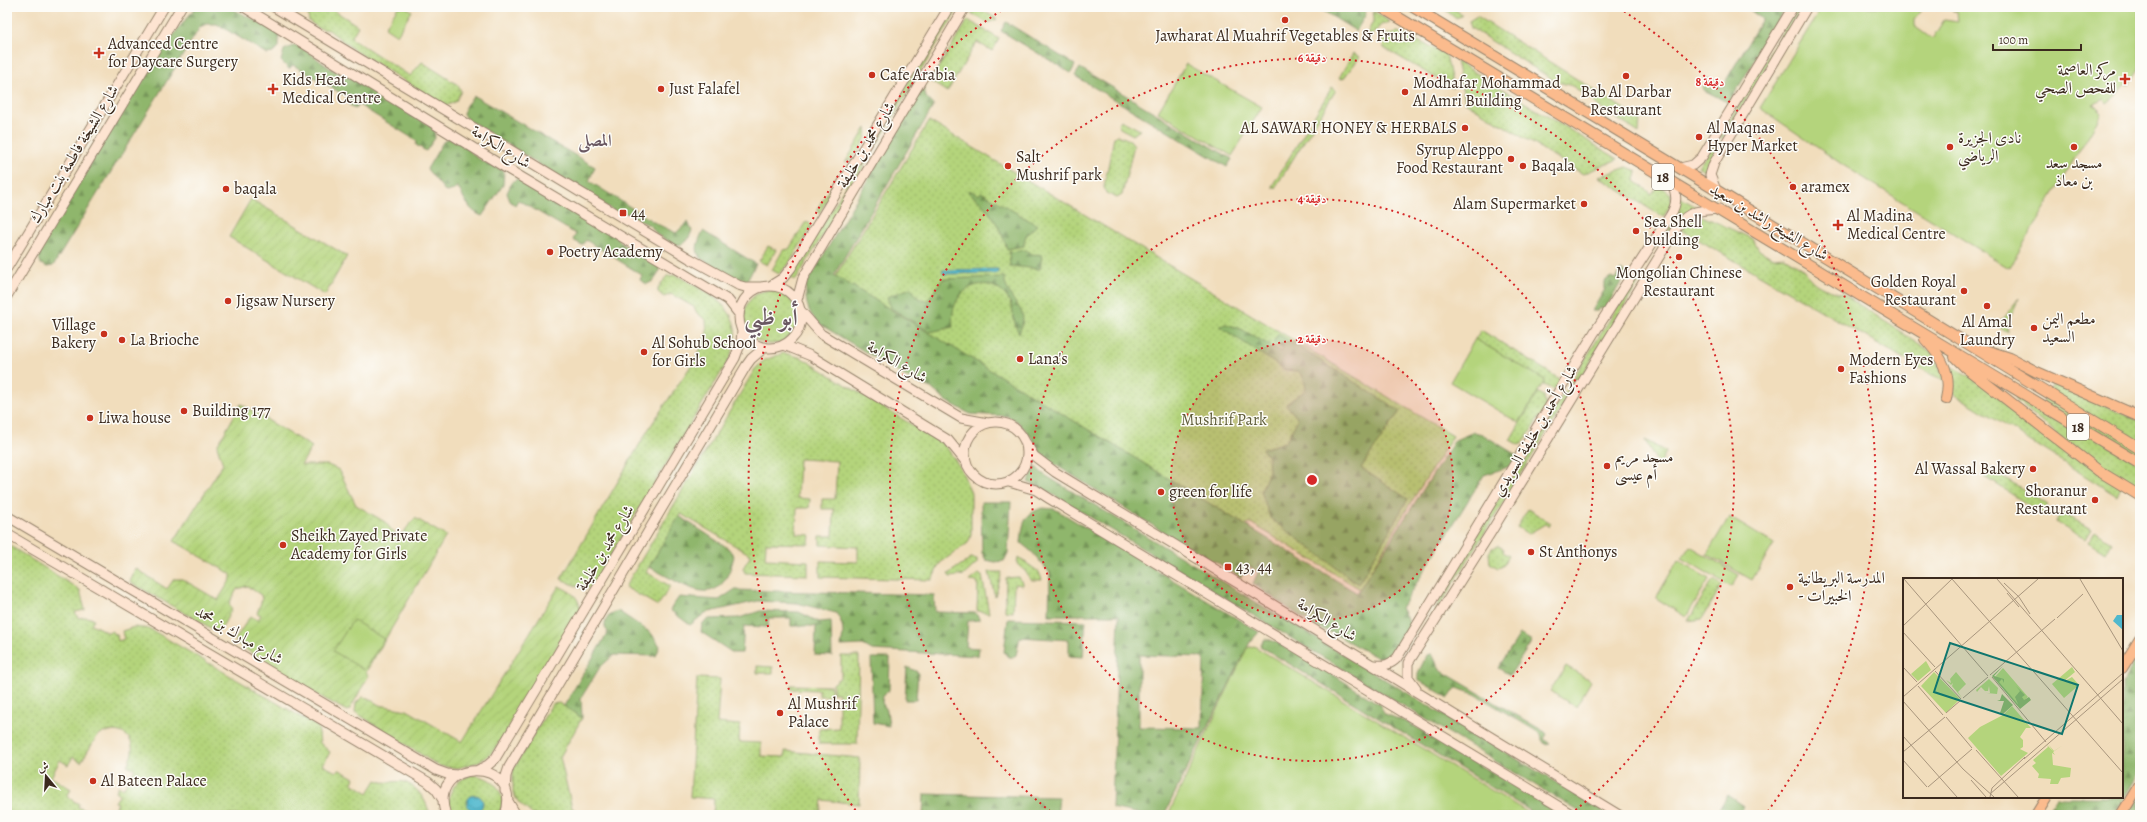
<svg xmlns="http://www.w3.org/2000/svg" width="2147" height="822" viewBox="0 0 2147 822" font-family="Alegreya,Amiri,serif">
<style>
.grass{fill:url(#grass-dots);stroke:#787f4d}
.forest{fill:url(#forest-firs);stroke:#657045;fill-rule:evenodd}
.garden{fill:url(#garden-furrows);stroke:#787f4d}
.pitch{fill:#b4d47c;stroke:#787f4d}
.water{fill:url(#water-waves);stroke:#457176}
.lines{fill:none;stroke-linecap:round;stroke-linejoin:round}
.secondary-casing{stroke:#96846d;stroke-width:11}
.primary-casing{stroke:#96846d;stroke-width:12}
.secondary{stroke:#fde4d1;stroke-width:9}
.primary{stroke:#fbbb8d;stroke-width:10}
.ring{fill:none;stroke:#d62828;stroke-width:2;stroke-dasharray:2 4}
.poi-dot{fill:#c8321e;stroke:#fdfcf7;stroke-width:1.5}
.labels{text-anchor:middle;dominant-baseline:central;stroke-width:3;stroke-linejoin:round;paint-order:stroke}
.shield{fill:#fdfcf7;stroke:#75695f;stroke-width:1}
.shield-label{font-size:15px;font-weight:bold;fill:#3b2a1e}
.poi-label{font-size:16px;fill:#3b2a1e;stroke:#fdfcf7;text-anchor:start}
.street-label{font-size:16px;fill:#3b2a1e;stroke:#fdfcf7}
.park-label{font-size:16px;fill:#5f5d3a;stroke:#fdfcf7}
.neighbourhood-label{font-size:17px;font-weight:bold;fill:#6a5862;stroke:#fdfcf7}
.town-label{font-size:24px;font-weight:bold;fill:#6a5862;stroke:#fdfcf7}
.inset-road{fill:none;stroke:#a8957d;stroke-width:1}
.view{fill:#0f766e;fill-opacity:0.15;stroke:#0f766e;stroke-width:2}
.inset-edge{fill:none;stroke:#3b2a1e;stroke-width:2}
.centre{fill:#d62828;stroke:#fdfcf7;stroke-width:2}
.ring-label{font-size:12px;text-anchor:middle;font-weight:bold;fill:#d62828;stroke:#fdfcf7;stroke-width:3;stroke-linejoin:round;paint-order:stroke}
</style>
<defs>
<pattern id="grass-dots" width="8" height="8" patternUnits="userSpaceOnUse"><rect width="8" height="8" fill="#b4d47c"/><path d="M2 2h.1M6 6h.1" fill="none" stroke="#9cb66b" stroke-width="1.8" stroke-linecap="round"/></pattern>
<pattern id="forest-firs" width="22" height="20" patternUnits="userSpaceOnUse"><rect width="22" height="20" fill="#8fb66c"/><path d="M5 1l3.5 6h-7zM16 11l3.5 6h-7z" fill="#769458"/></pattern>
<pattern id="garden-furrows" width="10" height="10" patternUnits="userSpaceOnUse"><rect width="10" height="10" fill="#b4d47c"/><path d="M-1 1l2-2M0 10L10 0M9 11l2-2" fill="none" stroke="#9cb66b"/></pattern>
<pattern id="water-waves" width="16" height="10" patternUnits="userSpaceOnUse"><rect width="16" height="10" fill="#4fb8cd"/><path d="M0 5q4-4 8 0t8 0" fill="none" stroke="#4396a6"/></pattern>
</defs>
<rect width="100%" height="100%" fill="#fdfcf7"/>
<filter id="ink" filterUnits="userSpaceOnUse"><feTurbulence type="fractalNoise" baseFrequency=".025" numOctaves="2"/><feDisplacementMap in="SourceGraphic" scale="8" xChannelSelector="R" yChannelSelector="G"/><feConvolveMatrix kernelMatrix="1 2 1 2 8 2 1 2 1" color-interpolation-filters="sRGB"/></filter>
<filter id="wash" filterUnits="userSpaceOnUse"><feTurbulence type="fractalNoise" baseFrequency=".012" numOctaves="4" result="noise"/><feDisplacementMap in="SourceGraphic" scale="16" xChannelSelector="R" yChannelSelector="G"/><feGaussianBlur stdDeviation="0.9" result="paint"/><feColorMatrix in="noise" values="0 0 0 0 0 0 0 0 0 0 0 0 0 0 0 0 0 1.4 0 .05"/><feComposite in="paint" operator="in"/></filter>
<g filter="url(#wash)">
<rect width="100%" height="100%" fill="#f1ddbc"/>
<path class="grass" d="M309,7H329L358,26L351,38L410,76L422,62L458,85L461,91L456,101L446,106L354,50L329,30L318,28L309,21L307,11Z
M952,7H959L796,280L787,277L795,269L806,253Z
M974,7H981L980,9L997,19L988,23L971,13Z
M1442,7C1449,7 1458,9 1462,16L1455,18Z
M1797,7H1802L1722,139L1719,137Z
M1373,11L1390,22L1381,25L1371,36L1367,34L1374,19Z
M1477,16L1640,119L1639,133L1599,107L1589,97L1572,86L1555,81L1471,28L1469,21Z
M968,20L999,39L992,51L977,42L947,92L930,81Z
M1398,32L1446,54L1453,88L1384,48L1382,39L1388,34Z
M1353,53L1360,57L1343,79L1339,78Z
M1456,61L1618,159L1583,174L1465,102Z
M1332,87L1336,90L1275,188H1273L1272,186Z
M1121,120L1140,130L1133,135L1120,128L1118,124Z
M929,121L1453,436L1410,504L1360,589L1251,523L1217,539L836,289V275Z
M866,128C869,141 855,157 845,163Z
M1117,135L1130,140L1134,145L1122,195L1117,198L1106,193L1104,187L1114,137Z
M1713,146L1718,148L1708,164L1707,173L1698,167Z
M1627,167L1637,171L1635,181L1652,194L1658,184L1670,193L1672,203L1664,216H1661L1599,177Z
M836,179L835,187L819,214L817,209Z
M1678,196L1698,208C1678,213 1676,220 1666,238L1662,235Z
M1700,215L1753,239L1759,250L1773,258L1784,257L1805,270C1811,286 1828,290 1843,294L1933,353L1945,380L1932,375L1680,229L1690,218Z
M808,222L812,226L788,265L779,274L772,270L783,250L789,249L805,223Z
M768,246L776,250L767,265L759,261Z
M1639,272L1642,273L1641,279L1436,612C1434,608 1454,572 1458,565Z
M676,275C711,295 750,310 730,358L594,583L589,588L583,589L561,579L648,430L698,355L707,332L706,320L697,313L694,307L671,294L664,297L658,292V288L667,276Z
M744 317a27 27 0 1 1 54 0a27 27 0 1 1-54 0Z
M2019,298L2007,324L2008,332L1995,324L1999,323Z
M1481,330L1558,378L1560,381L1557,388L1553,389L1543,385L1545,380L1475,339Z
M784,353L802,358L945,445L961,469L971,493V535L968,543L940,563L932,580L820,577V561L858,562V547L820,545V536H833L834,509H822V499H835L837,461L799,459L797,498L810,499L809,508H797L796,534L810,535L809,544L766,543L765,559L808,561V575L745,573L743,568L751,555L681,514L646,572L670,586L658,606L625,587L755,369L765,360Z
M1952,367L1977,380L2121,487L2117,496L1953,393Z
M2054,384L2140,421V489L2064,440L2016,400V397L2037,410Z
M1538,392L1544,396L1546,407L1523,443L1519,445L1510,440Z
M1645,440L1666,452L1659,466Z
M1989,468L2048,505L2042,514L1984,476Z
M1528,509L1551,523L1548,526L1545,524L1528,534L1517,527Z
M2061,512L2091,529L2085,539L2056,522Z
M2095,531L2111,542L2105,553L2088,542Z
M7,544L80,590L85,610L75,612L78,618L86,617L94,619L91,624L109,633L111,631L117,635L118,641L124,639L122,631L134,627L150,629L318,727L320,743L330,752L323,765L336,772L338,769L354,778L352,783L368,793L376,780C386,785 394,780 404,782C418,786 427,802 430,815H101L105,809L113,812L118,803L115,802L120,794L116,791L118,786L123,789L135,769L127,765C142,741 123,723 98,735L81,762L73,757L68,765L60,760L51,777L71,789L67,797L79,804L78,807L87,811L89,809L100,815H7Z
M1498,546L1504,549L1503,552L1509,556L1503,566L1498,568L1490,563L1489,553L1492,548Z
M1018,557L1039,572L1042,580H1031L1025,571L1017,564Z
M971,558L977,559V563L964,575L950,577L948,574Z
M989,572H1002L995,597Z
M978,574L982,576L989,613L977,611L978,582L969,581Z
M1019,577L1023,585L1014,584L1013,612L1005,611L1006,578Z
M1713,580L1722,585L1702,619L1688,621Z
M841,656H859L857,744H819V729L839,728V693H833V684L841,677Z
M757,666L773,667V673H757Z
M697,678L720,679L717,723L740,725L739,742L761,743V756L785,757V751L860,758L859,804L822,800L820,815H713L714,799L690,797Z
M791,685L831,686V693L829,696H819V690L791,689Z
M559,703L582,718L560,757L572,808L583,815H533L519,803L513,793V770L552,704Z
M472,775C494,776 509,794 499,815H451C445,796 452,781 472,775Z"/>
<path class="forest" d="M196,7H229L268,27L279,34V47L273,53L267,54L217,24H206L200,27L53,266L47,267L41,264L37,249L153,60Z
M1317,7H1363L1366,14L1356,31Z
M1746,7H1786L1729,103L1702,89L1709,77L1724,84L1762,19Z
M1006,22L1075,65L1071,73L1001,31Z
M295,45C314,52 330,75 352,76L434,128L435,138L426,151L416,145L417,141L359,105L356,109L348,104L351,99L293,65L289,69L281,61L284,50Z
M1080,68L1232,159L1227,167L1075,76Z
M923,86L926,97L934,105L834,275L1357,593L1455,440L1474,432L1482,434L1518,456L1511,466L1484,475L1401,608L1412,627L1391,659L1382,660L1334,634L1313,625L1253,584L1258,572L1246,564L1241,578L1215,561H1210L1051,462L1043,457L1031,436L1017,421L1007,416L970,414L945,400L931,388L913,381L818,323C807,312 805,300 806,285Z
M474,96L595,167L589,181L657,224L676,233L688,222L692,231L687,241L682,244L676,245L657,235L651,226L627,214L617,213L467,119L463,114L466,105Z
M449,138L468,147C472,159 493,165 504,171L503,185L482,216C467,210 465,198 457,186L454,190L446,192L427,169L443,142Z
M519,178L616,236C626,252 647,254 660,266C658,275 656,281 647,284L640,280L642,275L586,240L582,245L573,240L576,234L518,200L515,205L510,201L507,193L512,182Z
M969,190L979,195L981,192L1037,225C1029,233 1024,234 1024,246L1007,249C1000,225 988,206 968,192Z
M703,231L756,264L747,281L743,283L700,258C694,248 699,240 703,231Z
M1026,250L1031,254L1042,255L1040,269L1010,266L1009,252Z
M1621,270L1626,274L1605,309L1600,308L1598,311H1592L1605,289V281L1611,277L1615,279Z
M1004,277C1005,282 1006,288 1009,292C1017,310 1029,310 1019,333C1011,320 1016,308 1006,296C984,270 947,291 953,327L930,332L891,308L887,297L911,288L918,298L924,301L928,300L943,279Z
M1226,324L1241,329L1282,352L1283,349L1273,343L1278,334L1400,411L1361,468L1408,499L1358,584L1270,518L1261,491L1269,471L1268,457L1262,449L1286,442L1298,419L1286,404L1306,390C1305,382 1304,376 1298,371L1285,370L1219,326Z
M1036,467L1043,474L1610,815H1585L1042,488L1028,482Z
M981,502H1011L1008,553L1004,561L995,562L986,560L982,553Z
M1042,508L1055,509L1259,632L1250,642L1164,815H1144L1112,808L1119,615H1049L1050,573L1032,552L1021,543C1023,525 1022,515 1042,508ZM1139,655L1204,657L1202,728L1139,727Z
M679,516L728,548L734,556C720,616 686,585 649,567Z
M734,590L934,595L935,612L976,613L980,620L968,621L966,647L979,648L978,656L872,650L863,645L841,646C844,632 844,624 836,613L797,603L758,601L705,613L690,625L670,610L679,597L719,600Z
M618,611L651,633L660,646L656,656L614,655L600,667L581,698L582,718L564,706L608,632C600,623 609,613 618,611Z
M760,611L799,612L819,622L831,621L832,656L815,655L816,626H791V618H768V627L744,626L742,653H733L701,632L702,624L709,619L739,618Z
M1008,619L1086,621L1083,657L1069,656V640L1020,637L1016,655L1013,657H1008L1004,652Z
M1520,634L1532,641L1510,675L1498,668Z
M1265,639C1281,639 1361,693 1379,704L1385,714L1409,723L1562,815H1537L1260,646Z
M2140,653V771L2114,815H2045L2056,797H2122V683Z
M1432,654L1440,670L1545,732L1547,734L1544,739L1550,743L1545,744L1542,740L1541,734L1475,694L1456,688L1449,698L1418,680V673L1427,655Z
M871,658H890L889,690L883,695L882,703L887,710L889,726L873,723Z
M907,667L918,672L916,700H905Z
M924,794L1059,797L1057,815H923Z
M1728,795L1744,806L1738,815H1715Z
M2140,795V815H2128Z"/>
<path class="garden" d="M251,199L347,256L325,295L229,237Z
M241,404L312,447L301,465H328L339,470L356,505L385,522L393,532L402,534L415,518L446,536L366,672L369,675L350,709L347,711L316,694L236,643V638L249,618L252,617L258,620L261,615L257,613L262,600L261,595L247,586L237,589L229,604L232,609L221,629L216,631L130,582L135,568L167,589L174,579H182L218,600L231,579V574L174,541L223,464L217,446Z
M559,586C571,592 579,596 580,609L501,740L491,754L479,762L458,768L439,766L355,712L356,703L362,697L368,698L379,705L407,710L462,742Z"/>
<path class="pitch" d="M398,7H406L412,11L397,35L385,27Z
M1822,7H1923L1914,20V26L1932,39L1944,20L1958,22L1957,11H1953L1954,7H2140V67L2129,85L2126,84L2119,93L2107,103L2104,99L2093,104L2102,113L2009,268L1843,165L1760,108Z
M1186,64L1262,107L1232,156L1158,112Z
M1475,339L1545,380L1519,423L1450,382Z
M1729,517L1774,544L1752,580L1707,554Z
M1690,546L1739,575L1731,587L1682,558Z
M1678,560L1709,579L1686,617L1656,598Z
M353,620L384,639L364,670L333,651Z
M1254,646L1532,815H1168L1247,648Z
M1566,666L1591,681L1576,707L1550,691Z"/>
<path class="water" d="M998,269V273L943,274V270Z
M467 803a8 8 0 1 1 16 0a8 8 0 1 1-16 0Z"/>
</g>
<g filter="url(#ink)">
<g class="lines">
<g class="secondary-casing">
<path id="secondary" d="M244,7L506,168L728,300L739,314
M274,7L689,258L738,285L745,287H761
M1680,168L1693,165L1702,157L1793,7
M1716,190L1710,175L1714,163L1807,7
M7,268L164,7
M770,286L783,278L791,268L949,7
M739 317a31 31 0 1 1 62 0a31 31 0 1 1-62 0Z
M7,296L181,7
M797,300L803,278L965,7
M801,311L821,334L854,354L961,418L988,423
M784,345L811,356L948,440L966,462
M965 453a31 31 0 1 1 62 0a31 31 0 1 1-62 0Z
M1026,443L1034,456L1055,472L1619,815
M1009,482L1036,490L1050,499L1573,815
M7,516L436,770L447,774L457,775
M7,534L428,782L436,789L443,800
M1374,665C1384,666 1390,665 1397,658L1594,333L1670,216C1678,203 1677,194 1671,181
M1416,688L1408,677V663L1491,532L1679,224C1690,210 1702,210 1719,209
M478,770L488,765L495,759L735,358L741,342L742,331
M505,790L506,776L509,767L746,366L751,359L765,347
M508,801L516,815
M446,815C425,757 525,755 505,815"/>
</g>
<g class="primary-casing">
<path id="primary" d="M1381,7L2140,464
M1413,7L1716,190L2140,449
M1925,339C1942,357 1952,374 1946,399
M1982,349L2010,358L2037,372L2140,417
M1955,357L1965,367L2099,471L2140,496
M2122,668L2140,639
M2036,815L2047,797
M2121,815L2140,784"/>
</g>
<use href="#secondary" class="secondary"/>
<use href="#primary" class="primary"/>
</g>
</g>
<circle cx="1312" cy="480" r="141" fill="#d62828" fill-opacity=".12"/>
<g class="ring">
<circle cx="1312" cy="480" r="141"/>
<circle cx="1312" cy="480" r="281"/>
<path d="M1055 815A422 422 0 1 1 1569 815"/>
<path d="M859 815A563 563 0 0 1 1005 8M1619 8A563 563 0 0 1 1765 815"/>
</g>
<g class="poi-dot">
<circle cx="1285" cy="20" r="4"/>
<path d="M97 47h4v4h4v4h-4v4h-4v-4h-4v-4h4z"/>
<circle cx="872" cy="75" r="4"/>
<circle cx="1626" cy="76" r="4"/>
<path d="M2123 73h4v4h4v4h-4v4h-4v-4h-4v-4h4z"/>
<path d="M271 83h4v4h4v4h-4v4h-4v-4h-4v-4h4z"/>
<circle cx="661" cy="89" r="4"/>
<circle cx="1405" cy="92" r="4"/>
<circle cx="1465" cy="128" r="4"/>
<circle cx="1699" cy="137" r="4"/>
<circle cx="1950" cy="147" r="4"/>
<circle cx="2074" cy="147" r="4"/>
<circle cx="1511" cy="159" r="4"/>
<circle cx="1008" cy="166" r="4"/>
<circle cx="1523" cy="166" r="4"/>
<circle cx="1793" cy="187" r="4"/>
<circle cx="226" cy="189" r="4"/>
<circle cx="1584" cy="204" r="4"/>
<rect x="619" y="209" width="8" height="8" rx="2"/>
<path d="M1836 219h4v4h4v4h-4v4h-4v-4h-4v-4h4z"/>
<circle cx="1636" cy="231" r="4"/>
<circle cx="550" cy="252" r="4"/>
<circle cx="1679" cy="257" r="4"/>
<circle cx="1964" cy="291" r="4"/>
<circle cx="228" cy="301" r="4"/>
<circle cx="1987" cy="306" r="4"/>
<circle cx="2034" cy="328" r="4"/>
<circle cx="104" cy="334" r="4"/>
<circle cx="122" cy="340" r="4"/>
<circle cx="644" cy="352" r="4"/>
<circle cx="1020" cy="359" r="4"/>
<circle cx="1841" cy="369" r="4"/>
<circle cx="184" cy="411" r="4"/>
<circle cx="90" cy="418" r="4"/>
<circle cx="1607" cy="466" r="4"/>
<circle cx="2033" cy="469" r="4"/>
<circle cx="1161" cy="492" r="4"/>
<circle cx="2095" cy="500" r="4"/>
<circle cx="283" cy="545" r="4"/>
<circle cx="1531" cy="552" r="4"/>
<rect x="1224" y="563" width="8" height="8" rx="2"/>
<circle cx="1790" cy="587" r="4"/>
<circle cx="780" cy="713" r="4"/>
<circle cx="93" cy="781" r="4"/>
</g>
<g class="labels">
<g class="shield">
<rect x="1652" y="164" width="22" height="26" rx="3"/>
<rect x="2067" y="414" width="22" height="26" rx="3"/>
</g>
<g class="shield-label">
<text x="1663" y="177">18</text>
<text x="2078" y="427">18</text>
</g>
<g class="poi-label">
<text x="1285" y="36" text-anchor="middle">Jawharat Al Muahrif Vegetables &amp; Fruits</text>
<text x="108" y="44">Advanced Centre<tspan x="108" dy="18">for Daycare Surgery</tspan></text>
<text x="2116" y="70" text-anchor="end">مركز العاصمة<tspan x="2116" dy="18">للفحص الصحي</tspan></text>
<text x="880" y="75">Cafe Arabia</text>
<text x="282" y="80">Kids Heat<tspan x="282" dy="18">Medical Centre</tspan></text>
<text x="1413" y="83">Modhafar Mohammad<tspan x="1413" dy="18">Al Amri Building</tspan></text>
<text x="669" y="89">Just Falafel</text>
<text x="1626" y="92" text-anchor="middle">Bab Al Darbar<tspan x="1626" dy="18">Restaurant</tspan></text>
<text x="1457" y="128" text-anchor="end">AL SAWARI HONEY &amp; HERBALS</text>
<text x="1707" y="128">Al Maqnas<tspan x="1707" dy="18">Hyper Market</tspan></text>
<text x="1958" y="138">نادى الجزيرة<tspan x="1958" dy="18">الرياضي</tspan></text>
<text x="1503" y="150" text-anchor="end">Syrup Aleppo<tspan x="1503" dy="18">Food Restaurant</tspan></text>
<text x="1016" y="157">Salt<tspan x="1016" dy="18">Mushrif park</tspan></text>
<text x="2074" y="163" text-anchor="middle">مسجد سعد<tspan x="2074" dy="18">بن معاذ</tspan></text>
<text x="1531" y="166">Baqala</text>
<text x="1801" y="187">aramex</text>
<text x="234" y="189">baqala</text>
<text x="1576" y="204" text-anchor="end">Alam Supermarket</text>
<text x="631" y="213">44</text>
<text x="1847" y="216">Al Madina<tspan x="1847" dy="18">Medical Centre</tspan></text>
<text x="1644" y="222">Sea Shell<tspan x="1644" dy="18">building</tspan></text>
<text x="558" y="252">Poetry Academy</text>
<text x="1679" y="273" text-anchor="middle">Mongolian Chinese<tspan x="1679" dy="18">Restaurant</tspan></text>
<text x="1956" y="282" text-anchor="end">Golden Royal<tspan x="1956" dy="18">Restaurant</tspan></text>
<text x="236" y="301">Jigsaw Nursery</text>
<text x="2042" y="319">مطعم اليمن<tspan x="2042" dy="18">السعيد</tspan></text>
<text x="1987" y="322" text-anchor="middle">Al Amal<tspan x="1987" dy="18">Laundry</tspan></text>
<text x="96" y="325" text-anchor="end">Village<tspan x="96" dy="18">Bakery</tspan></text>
<text x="130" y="340">La Brioche</text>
<text x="652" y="343">Al Sohub School<tspan x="652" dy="18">for Girls</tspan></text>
<text x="1028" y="359">Lana's</text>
<text x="1849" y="360">Modern Eyes<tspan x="1849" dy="18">Fashions</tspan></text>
<text x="192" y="411">Building 177</text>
<text x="98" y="418">Liwa house</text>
<text x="1615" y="457">مسجد مريم<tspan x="1615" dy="18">أم عيسى</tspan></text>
<text x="2025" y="469" text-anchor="end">Al Wassal Bakery</text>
<text x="2087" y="491" text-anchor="end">Shoranur<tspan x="2087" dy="18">Restaurant</tspan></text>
<text x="1169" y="492">green for life</text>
<text x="291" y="536">Sheikh Zayed Private<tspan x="291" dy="18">Academy for Girls</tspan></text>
<text x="1539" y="552">St Anthonys</text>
<text x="1236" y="567">43, 44</text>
<text x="1798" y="578">المدرسة البريطانية<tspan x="1798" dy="18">- الخبيرات</tspan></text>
<text x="788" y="704">Al Mushrif<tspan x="788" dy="18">Palace</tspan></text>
<text x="101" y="781">Al Bateen Palace</text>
</g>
<g class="street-label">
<text transform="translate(866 145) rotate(-59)">شارع محمد بن خليفة</text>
<text transform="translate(501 147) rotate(32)">شارع الكرامة</text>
<text transform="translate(74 154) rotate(-59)">شارع الشيخة فاطمة بنت مبارك</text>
<text transform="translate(1769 222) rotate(31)">شارع الشيخ راشد بن سعيد</text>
<text transform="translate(897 362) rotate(31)">شارع الكرامة</text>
<text transform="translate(1535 431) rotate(-59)">شارع أحمد بن خليفة السويدي</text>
<text transform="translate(605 548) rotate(-59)">شارع محمد بن خليفة</text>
<text transform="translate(1327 620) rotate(32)">شارع الكرامة</text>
<text transform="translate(239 635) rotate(31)">شارع مبارك بن محمد</text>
</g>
<g class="park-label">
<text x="1224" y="420">Mushrif Park</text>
</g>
<g class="neighbourhood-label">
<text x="595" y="140">المصلى</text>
</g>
<g class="town-label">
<text x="771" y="317">أبو ظبي</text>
</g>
</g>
<g transform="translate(1903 578)">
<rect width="220" height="220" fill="#f1ddbc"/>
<path d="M100,90L125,119L116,127L91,100ZM31,94L57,121L43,135L18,108ZM86,101L95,110L94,116L84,115H87L86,108L85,113H82L84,115L78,109L74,114L73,112ZM145,166L151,173L160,167L150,174L152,177L149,175L150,187L168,190L167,199L158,200L155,206H147L148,201L135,200L136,196L129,188L133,185L130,182L145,169L144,167L150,173Z" fill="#b4d47c"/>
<path d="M100,88L91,98L101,101V105L99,101L96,104L115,126L112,119L117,113L113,108L122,117L119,119L121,122L126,119L128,122L117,131L89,98ZM99,116L110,127L100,136L97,135L101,123H94L97,122Z" fill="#8fb66c"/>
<path d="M23,83L28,92L15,103L8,96ZM53,94L63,106L55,114L59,120L49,108L50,105L48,107L43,102L48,105L47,101Z" fill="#b4d47c"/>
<path d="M169,89L172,94L160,104L169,99L176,107L161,120L149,106ZM109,128L128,150H123L117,159L120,162V169L117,171L125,175L98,198L65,160L77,149L100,137Z" fill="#b4d47c"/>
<path d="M214,37H220V52L210,43Z" fill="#4fb8cd"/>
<path class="inset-road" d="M1,1L85,98M49,1L220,195M94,1L220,146M177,1L220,73M101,5L116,19L127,36M104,15L116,29M154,40L180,16M0,48L49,1M0,54L32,89M0,89L14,104M32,93L58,121M87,97L152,41M89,99L143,164M15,108L40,137M0,119L135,1M60,120L85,99M0,123L60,191L91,219M43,135L58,122M43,139L69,170M0,158L54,219M73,172L115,219M0,174L42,139M121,181L220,95M0,182L24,209M68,202L83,219M25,209L69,171M87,216L220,101M87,219L89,210L122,179"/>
<path class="view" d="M47,65L175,107L159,156L31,114Z"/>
<rect width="220" height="220" class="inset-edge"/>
</g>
<circle cx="1312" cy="480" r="6" class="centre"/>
<g class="ring-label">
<text x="1312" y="62">6 دقيقة</text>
<text x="1710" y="86">8 دقيقة</text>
<text x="1312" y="203">4 دقيقة</text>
<text x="1312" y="343">2 دقيقة</text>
</g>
<rect width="2147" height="822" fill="none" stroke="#fdfcf7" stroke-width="24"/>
<g transform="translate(46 776) rotate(342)" stroke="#fdfcf7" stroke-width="3" paint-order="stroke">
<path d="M0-3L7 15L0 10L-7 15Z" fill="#3b2a1e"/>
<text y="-6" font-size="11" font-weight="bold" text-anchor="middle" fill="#3b2a1e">ش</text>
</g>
<path d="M1993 44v6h88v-6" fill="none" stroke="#3b2a1e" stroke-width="2"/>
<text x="1999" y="44" font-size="12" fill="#3b2a1e" stroke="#fdfcf7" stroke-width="3" paint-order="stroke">100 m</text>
</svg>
